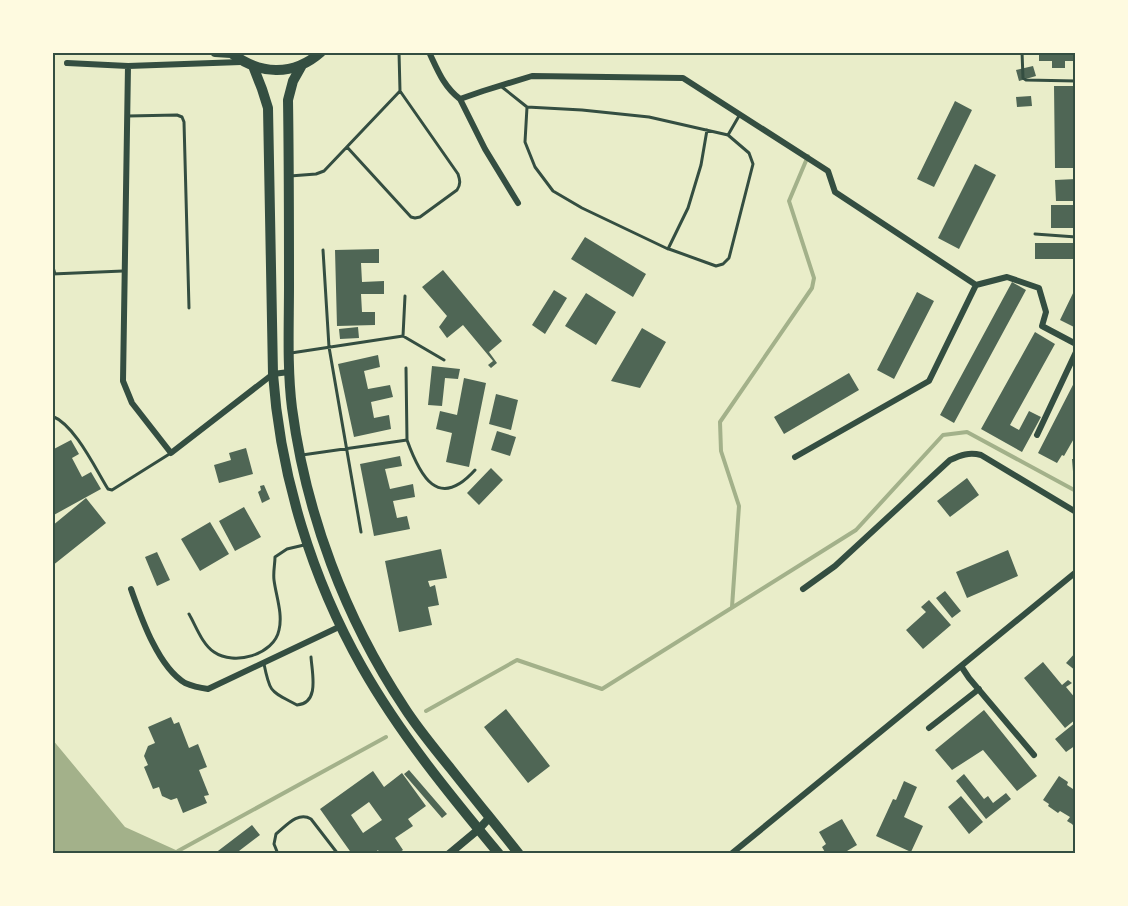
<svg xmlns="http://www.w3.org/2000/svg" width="1128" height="906" viewBox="0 0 1128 906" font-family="Roboto,sans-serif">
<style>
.water{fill:#a3b18a}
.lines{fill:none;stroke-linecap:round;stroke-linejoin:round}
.stream{stroke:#a3b18a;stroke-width:4}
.building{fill:#4f6655;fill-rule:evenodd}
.service{stroke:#344e41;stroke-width:3}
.minor{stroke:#344e41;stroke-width:6}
.tertiary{stroke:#344e41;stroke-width:8}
.primary{stroke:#344e41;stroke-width:10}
.neatline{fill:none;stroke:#344e41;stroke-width:2}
</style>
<rect width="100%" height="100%" fill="#e9edc9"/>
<path class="water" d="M52,739L125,827L178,851L181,853H53Z"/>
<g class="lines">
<path class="stream" d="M732,607L739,506L721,451L720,422L812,288L814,278L789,201L808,156
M426,711L517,660L602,689L856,530L943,435L967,432L1076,491
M178,851L386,737"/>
</g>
<path class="building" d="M1039,52H1076V61H1065V68H1052V61H1039Z
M1033,66L1036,76L1019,81L1016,70Z
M1054,86H1076V168H1055Z
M1031,96L1032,106L1017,107L1016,97Z
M955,101L972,110L934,187L917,179Z
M975,164L996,175L959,249L938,238Z
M1076,179V201H1056L1055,180Z
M1051,205H1076V228H1051Z
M585,237L646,274L633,297L571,259Z
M1035,243H1076V259H1035Z
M379,249V263H361L362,282L384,281V294H361L362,312H375V325L337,326L335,250Z
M443,270L502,341L489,352L497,363L491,368L488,365L493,361L463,325L447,338L439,327L447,316L422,287Z
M1012,282L1026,290L954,423L940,415Z
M1076,287V328L1060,320Z
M554,290L567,298L545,334L532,325Z
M917,292L934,301L894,379L877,370Z
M586,293L616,312L596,345L565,326Z
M358,327L359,338L340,339L339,329Z
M642,328L666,342L640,388L611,381Z
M1035,332L1055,344L1010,425L1019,430L1029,411L1041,417L1022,452L981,429Z
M378,355L380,367L364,371L368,389L390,385L393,397L371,402L374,418L389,415L391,429L354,437L338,364Z
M432,366L460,369L458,379L445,378L442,406L428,405Z
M849,373L859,390L784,434L774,417Z
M464,378L486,383L469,467L446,462L452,433L436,429L440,411L457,415Z
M1076,379V435L1064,456L1062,455L1057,463L1038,453Z
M496,394L518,400L511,430L489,424Z
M497,431L516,437L510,456L491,450Z
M71,440L79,454L72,458L82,477L91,472L101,489L52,516V450Z
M246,448L253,474L219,483L214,465L231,460L229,453Z
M400,456L402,466L385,469L390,489L413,484L415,497L393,501L397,518L407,516L410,529L374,536L360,464Z
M1072,459H1076V484H1074Z
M491,468L503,480L479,505L467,493Z
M967,478L979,495L950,517L937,501Z
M264,485L270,499L262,503L258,492L261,490L260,486Z
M86,498L106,523L52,566V526Z
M244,507L261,537L235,551L219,521Z
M210,522L229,554L200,571L181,539Z
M441,549L447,578L428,581L430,587L435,585L439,605L428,607L432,625L399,632L385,561Z
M1008,550L1018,576L967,598L956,572Z
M157,552L170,580L157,586L145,557Z
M945,591L961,611L952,618L936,598Z
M929,600L951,625L923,649L906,630L926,612L921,607Z
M1076,652V671L1066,663Z
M1043,662L1062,685L1068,680L1072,683L1066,687L1076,699V719L1065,728L1024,678Z
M506,709L550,766L528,783L484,727Z
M984,710L1037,776L1017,791L983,750L952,770L935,750Z
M171,717L174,724L179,722L189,748L198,744L207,767L199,770L209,795L204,796L207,803L183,813L177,798L171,800L162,796L159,787L153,789L144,767L148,765L144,756L148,746L155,743L148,727Z
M1076,722V745L1066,752L1055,739Z
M409,770L447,814L442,818L404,774Z
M373,771L384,787L402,773L426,806L408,819L413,826L395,838L403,850L397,854H380L378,850L374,854H352L320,809ZM369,802L382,820L363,833L351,815Z
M964,774L984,799L988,796L993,803L1006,793L1011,799L986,819L956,781Z
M1059,776L1068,782L1067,785L1076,791V829L1072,824L1067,821L1070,817L1060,811L1058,813L1048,806L1049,804L1043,800Z
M904,781L917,787L904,817L923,826L911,852L876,836L893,799L896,800Z
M961,796L983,822L969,834L948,807Z
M842,819L857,845L842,854H826L822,847L826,844L819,832Z
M252,825L260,835L235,854H214Z"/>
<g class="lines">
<path class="service" d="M1022,52L1023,78L1026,80L1076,81
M502,87L527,107L582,110L649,117L728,135
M527,107L525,142L535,167L553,191L582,208L668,249L688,208L701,165L707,130
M128,116L177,115L182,117L184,122L189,308
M347,147L411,217L415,218L420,217L457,190C461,184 460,180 458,174L400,91L399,52
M290,176L316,174L324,171L400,91
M1035,234L1076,237
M52,245L53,242
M669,249L716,266L723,264L729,258L753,164L749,153L728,135L739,116
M323,250L329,347L361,532
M52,264L55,274
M52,274L123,271
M403,336L405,296
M291,353L403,336L444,360
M406,368L407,440
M52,416C75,425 95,468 108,489L112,490L171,453
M302,455L407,440C420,476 438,511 475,470
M189,614C196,626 202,644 214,652C234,666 274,655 279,630C283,614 276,596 274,580C273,572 275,564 275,557L287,549L304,545
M264,664C270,694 271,691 297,705C320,703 312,673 311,657
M278,854L274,844L276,834C286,826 298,811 311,819L338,854"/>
<path class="minor" d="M429,52C438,71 444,87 460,99L483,91L532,76L683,78L828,171L835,192L976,285L1007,277L1039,288L1046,312L1042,326L1076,344
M67,63L128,66L241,62
M128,66L123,381L132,403L171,453L273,374L289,372
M460,99L485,149L518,203
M1037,435L1076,352
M795,457L929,381L976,285
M131,589C141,617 158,667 185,683C192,686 201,688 208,689L341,626
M803,589L835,566L950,460C961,455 969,452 981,455L1076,512
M961,666L969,678L1034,755
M929,728L979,689
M731,854L1076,572"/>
<path class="tertiary" d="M449,854L479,829L489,818"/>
<path class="primary" d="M215,52L231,53
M230,52C259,75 293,77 321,52
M302,65L293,81L288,100C289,162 289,224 289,286C289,326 287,368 292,408C306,514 345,618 404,707C418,729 435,749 451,769C473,797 496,825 519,854
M253,66L262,89L268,108L273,374C280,475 312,579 362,667C400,734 450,795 499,854"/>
</g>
<rect width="1128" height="906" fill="none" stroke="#fefae0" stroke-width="108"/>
<rect x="54" y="54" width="1020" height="798" class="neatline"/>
</svg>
